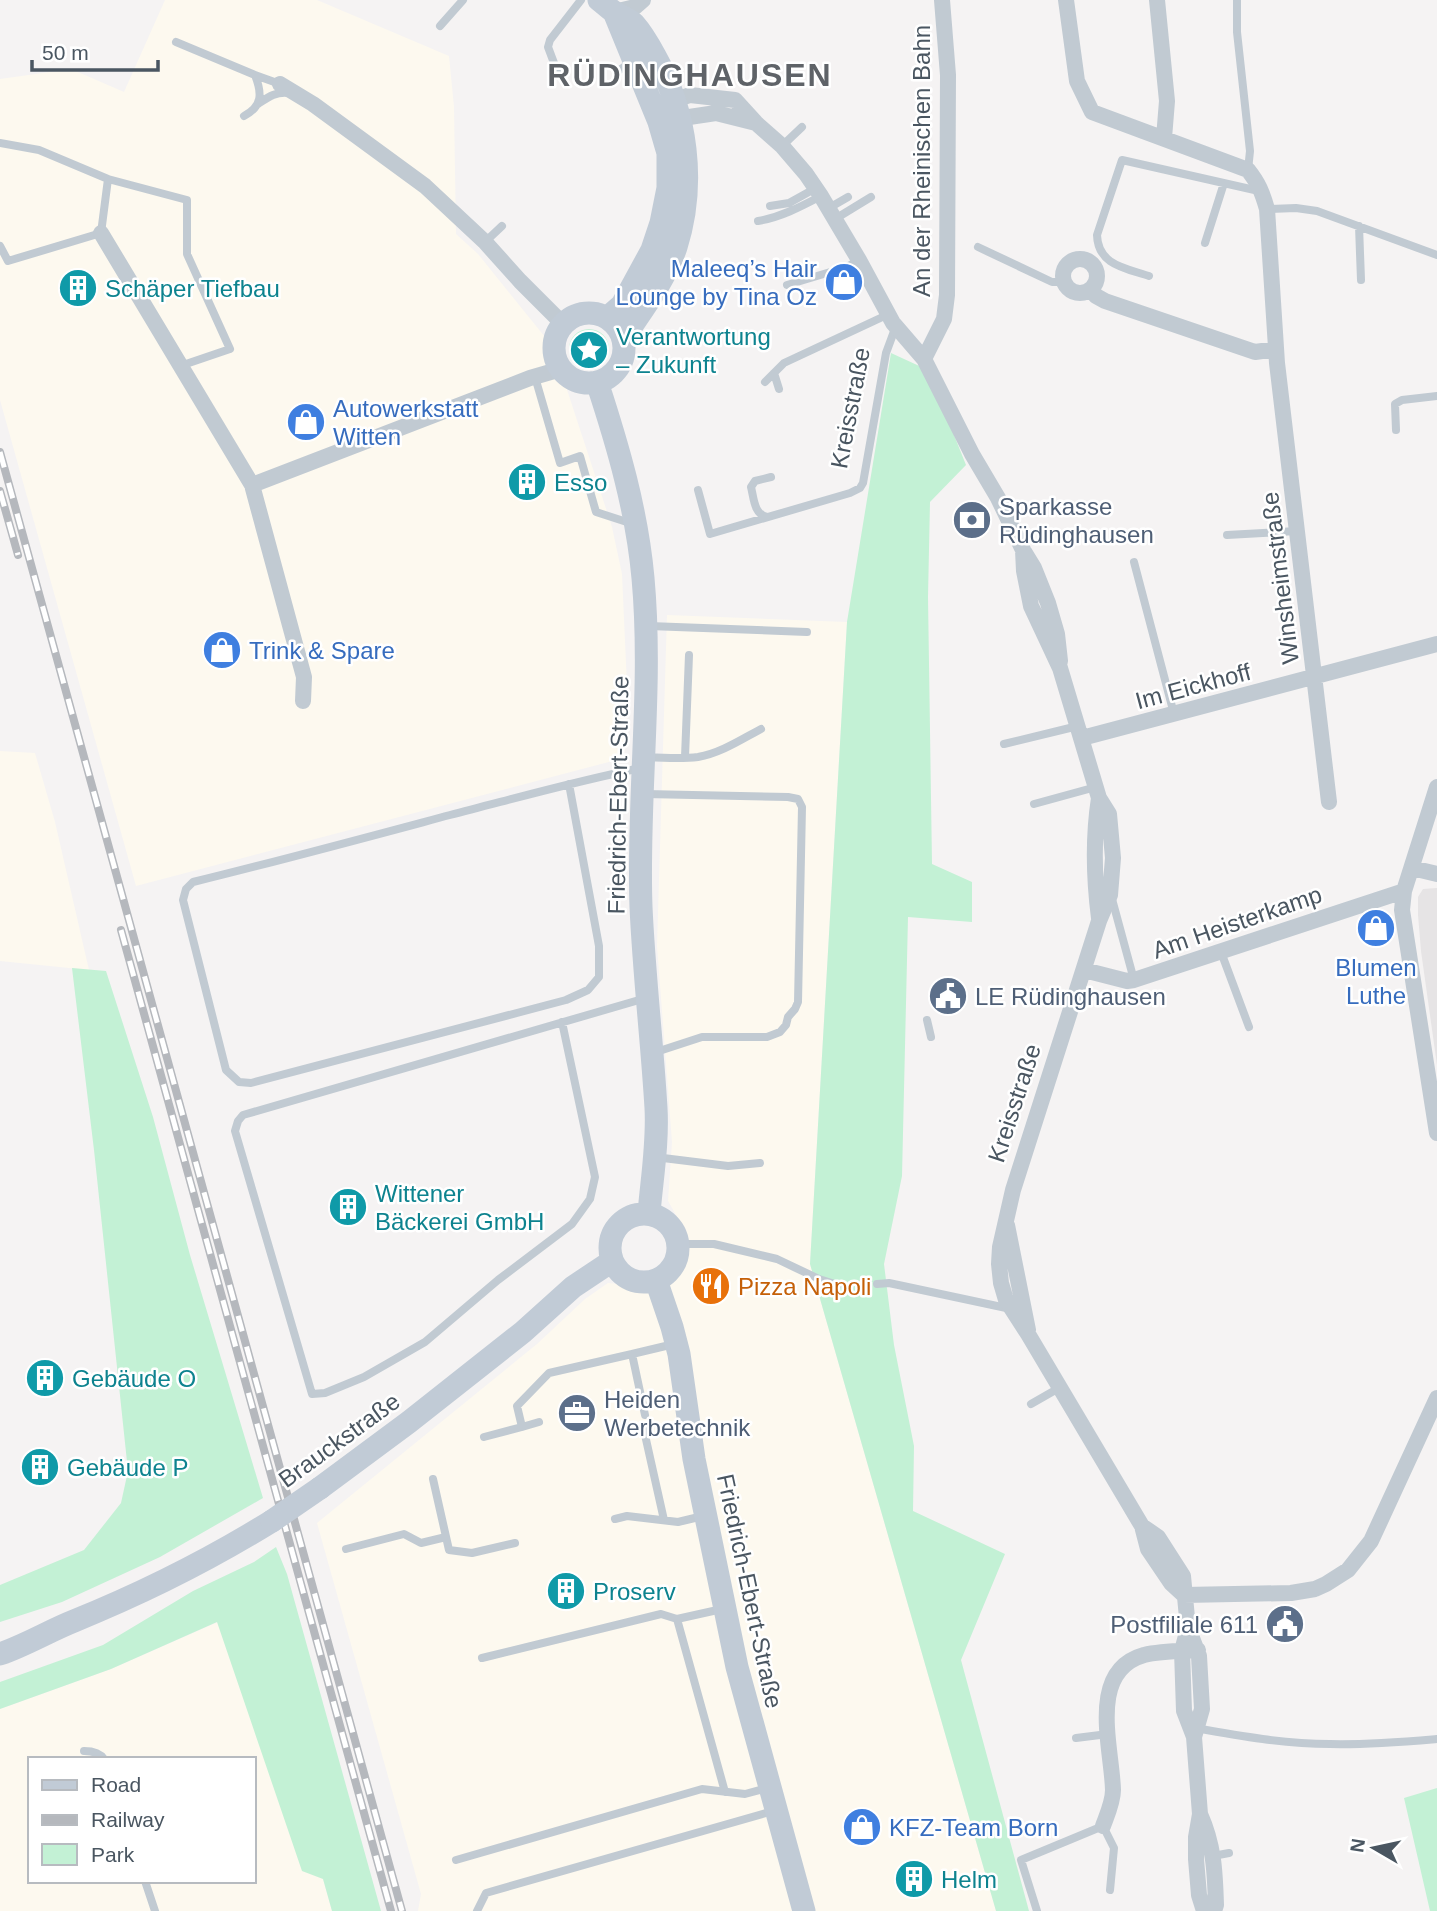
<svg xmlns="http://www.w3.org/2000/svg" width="1437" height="1911" viewBox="0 0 1437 1911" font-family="Arial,sans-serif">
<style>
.commercial{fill:#fdf9ef;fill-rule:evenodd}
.education{fill:#e6e4e5}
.green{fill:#c3f1d5}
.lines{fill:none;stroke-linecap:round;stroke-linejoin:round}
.lane{stroke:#c1cad2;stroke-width:8}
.street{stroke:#c1cad2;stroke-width:16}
.secondary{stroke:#c1cbd6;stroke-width:23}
.rail-casing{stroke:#b5b8bd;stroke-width:8}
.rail{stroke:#fff;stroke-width:5;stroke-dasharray:16;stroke-linecap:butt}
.secondary-bridge{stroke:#c1cbd6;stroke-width:23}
.labels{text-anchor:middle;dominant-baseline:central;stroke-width:5;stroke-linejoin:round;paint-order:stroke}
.street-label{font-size:24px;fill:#4a5661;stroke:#fff}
.shop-label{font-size:24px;fill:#366cbe;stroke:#fff;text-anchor:start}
.culture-label{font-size:24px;fill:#0d838f;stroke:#fff;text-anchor:start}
.service-label{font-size:24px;fill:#4e5e75;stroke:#fff;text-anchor:start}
.food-label{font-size:24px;fill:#c56008;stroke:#fff;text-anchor:start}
.district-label{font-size:32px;font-weight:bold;letter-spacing:2px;fill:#5f6368;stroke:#fff}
</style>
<rect width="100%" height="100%" fill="#f5f3f3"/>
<path class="commercial" d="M165,0H317L449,56L454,107L456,234L478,254L553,347L612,527L622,574L628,708L624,758L136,886L0,400V79L71,69L124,92Z
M667,615L847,622L810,1264L996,1911H418L421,1894L317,1523L537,1344L585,1299L608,1283L629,1285L643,1292L675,1280L683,1267L687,1246L680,1222L668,1201L672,1142L657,946Z
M0,751L35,753L55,822L89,970L0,961Z
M218,1622L323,1879L332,1911H0V1709L111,1669ZM30,1759H254V1881H30Z"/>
<path class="education" d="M1437,888V1065L1421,951L1418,915V897L1423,889Z"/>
<path class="green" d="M569 349a20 20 0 1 1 40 0a20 20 0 1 1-40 0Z
M891,353L928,370L966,465L930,502L928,597L932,864L972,882V922L908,917L902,1176L884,1264L894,1345L914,1446L913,1511L1005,1554L961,1660L1029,1911H996L810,1264L847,622Z
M72,968L106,971L153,1117L190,1255L263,1498L160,1557L62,1602L0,1622V1585L84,1550L121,1503L128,1471L94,1150Z
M276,1547L287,1574L381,1911H332L323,1879L302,1871L217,1622L111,1669L0,1709V1682L103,1645L193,1591L254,1562Z
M1437,1788V1911H1430L1404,1798Z"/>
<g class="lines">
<path class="lane" d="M1237,0V32L1250,151L1248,170
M440,26L463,0
M176,42L255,75C262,93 263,106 244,116
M557,71L548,47L550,40L581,0
M618,71L631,62
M255,75L280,84
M258,104C268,97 276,91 290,93
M0,143L39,150L108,179L101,233L8,261L0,246
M782,146L802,127
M108,179L187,200V254L230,349L180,366
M770,206L789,203L816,188
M829,208L848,197
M1267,209L1296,208L1317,211L1437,255
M835,219L871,197
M758,221C781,217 800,207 821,196
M1359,226L1361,280
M485,242L502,226
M1205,243L1224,183
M978,247L1052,282H1064
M1149,276C1125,268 1098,265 1097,235L1122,160L1259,191
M787,285L847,267L859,260
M774,373L779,389
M535,377L560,463L580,456L596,512L633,524
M765,382L784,363L889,314
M1396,430L1395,404L1402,400L1437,396
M698,490L710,534L850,493L860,488L863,483L886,353L896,326
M767,517C754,514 754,499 751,487L755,481L771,477
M1227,535L1297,531
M1134,562L1174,714
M649,626L807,632
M1004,744L1078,726
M647,757C664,758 682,759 698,757C721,753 742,739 761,729
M685,757L689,655
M569,784L599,946V977L588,990L566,1000L251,1083L239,1082L226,1070L183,900L186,889L193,882C279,861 364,838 450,815C513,799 576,781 641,768
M645,794L788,797L798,799L802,807L798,1002L795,1009L788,1017L786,1025L780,1032L767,1037H702L653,1053
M1034,804L1096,787
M1112,899L1134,980
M1221,952L1249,1027
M927,1020L931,1037
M562,1022L595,1177L590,1199L572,1224L498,1280L425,1342L364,1377L325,1393L312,1394L235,1131L238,1121L243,1115L646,998
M655,1157L728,1166L760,1163
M678,1244H714L777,1259L819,1279L838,1285
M877,1284L889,1283L1011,1309
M1031,1404L1059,1388
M645,1415L632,1354L674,1344
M643,1426L664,1520
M522,1427L539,1422
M484,1437L522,1427L517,1406L549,1373L632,1354
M433,1479L449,1550L472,1553L515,1543
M615,1519L627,1516L678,1522L703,1516
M346,1549L404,1534L421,1543L446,1537
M677,1619L725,1792
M482,1658L661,1614L677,1619L722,1609
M1196,1728C1240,1736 1285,1744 1330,1744C1366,1745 1401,1742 1437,1739
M1076,1738L1108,1734
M84,1751C91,1751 100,1753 104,1759
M1213,1856L1229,1853
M456,1860L702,1789L745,1794L767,1788
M145,1881L155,1911
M477,1911L486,1893L773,1811
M1037,1911L1021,1860L1103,1826L1114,1848L1110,1890"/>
<path class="street" d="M1066,0L1077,81L1092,112L1248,170C1259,184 1262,192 1267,209L1277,363L1329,802
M1157,0L1167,101L1164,138
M614,12L635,7L643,0
M280,84L313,104L425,186L485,242L520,281L563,324
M666,103L690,95L735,100L756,123L782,146L806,174L821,196L859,260L893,323L924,359L972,454L998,498L1023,550L1034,568L1048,603L1057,634L1060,661
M669,120L716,113L756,123
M101,233L252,485
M1063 276a17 17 0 1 1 34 0a17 17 0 1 1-34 0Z
M1091,289L1096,296L1105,301L1255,352L1276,349
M924,359L944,319L947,295L948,75L942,0
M1023,550L1024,571L1031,606L1060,668L1099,798L1109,814L1113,858L1110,895L1099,921L1013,1190L1000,1247L999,1264L1001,1283L1006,1300L1028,1334L1142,1526L1148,1549L1171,1583L1184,1595
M303,701L304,677L252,485L530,378L561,369
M1082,738L1437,644
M1437,787L1404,891L1402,910L1437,1133
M1412,868L1437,874
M1099,918C1094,879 1093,837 1099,798
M1084,970L1127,981L1134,980L1404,891
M1007,1225L1028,1330
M1142,1526L1158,1537L1183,1576L1188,1628L1199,1656L1202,1709L1194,1737
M1184,1595L1291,1593L1315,1589L1326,1584L1348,1570L1371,1541L1437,1398
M1188,1628L1182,1651L1184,1711L1194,1737L1200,1814L1196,1837V1859L1199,1895L1204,1911
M1200,1814C1214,1845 1215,1872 1216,1905L1214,1911
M1103,1826C1107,1815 1113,1802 1113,1790C1112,1748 1087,1671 1144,1655C1161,1651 1180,1651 1198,1650"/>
<path class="secondary" d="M599,0C605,4 610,10 616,13C622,17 629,19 634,24C642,33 649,45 655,56C687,113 696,184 676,247C665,281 642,310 623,339
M554 348a35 35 0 1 1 70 0a35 35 0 1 1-70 0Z
M607,318L622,305L652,250L661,223L668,188V153L659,122L614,12
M597,382C618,446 637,511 643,578C653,688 637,797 641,907C644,974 652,1041 656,1108C658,1143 652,1178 649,1213
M610 1248a34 34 0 1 1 68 0a34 34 0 1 1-68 0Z
M656,1280L672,1327L679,1354L694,1459L737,1667L804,1911
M320,1488L409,1422L523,1332L573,1287L612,1261
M0,1654C26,1645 49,1631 74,1621C143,1593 209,1560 272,1521"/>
<g class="rail-casing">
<path id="rail" d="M0,452L402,1911
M0,491L18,555
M121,930L391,1911"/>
</g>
<use href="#rail" class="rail"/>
<path class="secondary-bridge" d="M272,1521L320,1488"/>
</g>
<defs>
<g id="shop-disc" transform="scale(2.0125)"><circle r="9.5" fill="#3f7fe0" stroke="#fff"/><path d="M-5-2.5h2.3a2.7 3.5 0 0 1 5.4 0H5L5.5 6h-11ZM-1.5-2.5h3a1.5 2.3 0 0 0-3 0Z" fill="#fff"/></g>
<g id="building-disc" transform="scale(2.0125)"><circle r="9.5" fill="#0f9aa8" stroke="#fff"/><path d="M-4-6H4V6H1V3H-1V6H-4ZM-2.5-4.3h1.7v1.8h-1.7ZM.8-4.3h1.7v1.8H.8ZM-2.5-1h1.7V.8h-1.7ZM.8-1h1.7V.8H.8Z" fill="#fff"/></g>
<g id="sight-disc" transform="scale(2.0125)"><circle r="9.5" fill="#0f9aa8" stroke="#fff"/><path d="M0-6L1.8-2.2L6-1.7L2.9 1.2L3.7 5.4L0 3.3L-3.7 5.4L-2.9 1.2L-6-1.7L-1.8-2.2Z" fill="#fff"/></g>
<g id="bank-disc" transform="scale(2.0125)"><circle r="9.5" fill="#5c6f8a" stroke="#fff"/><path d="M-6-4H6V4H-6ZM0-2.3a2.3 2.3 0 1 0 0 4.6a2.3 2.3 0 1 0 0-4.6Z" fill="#fff"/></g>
<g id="civic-disc" transform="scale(2.0125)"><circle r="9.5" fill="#5c6f8a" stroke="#fff"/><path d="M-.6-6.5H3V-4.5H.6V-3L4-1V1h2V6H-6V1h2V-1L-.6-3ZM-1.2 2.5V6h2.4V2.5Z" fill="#fff"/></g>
<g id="restaurant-disc" transform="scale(2.0125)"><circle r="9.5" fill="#e8710a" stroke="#fff"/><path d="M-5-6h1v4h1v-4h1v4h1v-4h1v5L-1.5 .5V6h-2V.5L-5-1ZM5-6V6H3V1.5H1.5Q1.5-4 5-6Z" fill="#fff"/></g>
<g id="office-disc" transform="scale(2.0125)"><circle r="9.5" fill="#5c6f8a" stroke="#fff"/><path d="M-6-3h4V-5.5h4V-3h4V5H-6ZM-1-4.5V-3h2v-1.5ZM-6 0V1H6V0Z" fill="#fff"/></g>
</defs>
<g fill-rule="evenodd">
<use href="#shop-disc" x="844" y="282"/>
<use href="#building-disc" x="78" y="288"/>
<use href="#sight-disc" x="589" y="350"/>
<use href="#shop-disc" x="306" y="422"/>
<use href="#building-disc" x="527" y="482"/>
<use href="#bank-disc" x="972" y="520"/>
<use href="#shop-disc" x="222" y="650"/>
<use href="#shop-disc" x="1376" y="928"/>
<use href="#civic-disc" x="948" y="996"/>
<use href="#building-disc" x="348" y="1207"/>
<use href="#restaurant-disc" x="711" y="1286"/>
<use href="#building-disc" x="45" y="1378"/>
<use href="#office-disc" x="577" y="1413"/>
<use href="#building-disc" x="40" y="1467"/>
<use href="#building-disc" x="566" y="1591"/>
<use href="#civic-disc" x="1285" y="1624"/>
<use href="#shop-disc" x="862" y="1827"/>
<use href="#building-disc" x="914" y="1879"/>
</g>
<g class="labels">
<g class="street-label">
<text transform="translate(921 161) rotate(-90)">An der Rheinischen Bahn</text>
<text transform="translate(850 408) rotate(-79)">Kreisstraße</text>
<text transform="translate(1280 578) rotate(-97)">Winsheimstraße</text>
<text transform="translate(1193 686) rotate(-15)">Im Eickhoff</text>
<text transform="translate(618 795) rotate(-89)">Friedrich-Ebert-Straße</text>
<text transform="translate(1237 922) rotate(-19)">Am Heisterkamp</text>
<text transform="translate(1014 1103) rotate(-72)">Kreisstraße</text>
<text transform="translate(339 1440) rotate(-36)">Brauckstraße</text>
<text transform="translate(750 1591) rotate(78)">Friedrich-Ebert-Straße</text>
</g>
<g class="shop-label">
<text x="817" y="268" text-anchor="end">Maleeq’s Hair<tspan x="817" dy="28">Lounge by Tina Oz</tspan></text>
<text x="333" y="408">Autowerkstatt<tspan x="333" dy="28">Witten</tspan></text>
<text x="249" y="650">Trink &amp; Spare</text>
<text x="1376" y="967" text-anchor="middle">Blumen<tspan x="1376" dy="28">Luthe</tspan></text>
<text x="889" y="1827">KFZ-Team Born</text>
</g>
<g class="culture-label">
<text x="105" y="288">Schäper Tiefbau</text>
<text x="616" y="336">Verantwortung<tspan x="616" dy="28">– Zukunft</tspan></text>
<text x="554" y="482">Esso</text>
<text x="375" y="1193">Wittener<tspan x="375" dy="28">Bäckerei GmbH</tspan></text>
<text x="72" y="1378">Gebäude O</text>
<text x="67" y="1467">Gebäude P</text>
<text x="593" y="1591">Proserv</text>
<text x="941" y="1879">Helm</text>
</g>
<g class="service-label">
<text x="999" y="506">Sparkasse<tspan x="999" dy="28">Rüdinghausen</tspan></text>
<text x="975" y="996">LE Rüdinghausen</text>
<text x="604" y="1399">Heiden<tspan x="604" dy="28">Werbetechnik</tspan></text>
<text x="1258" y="1624" text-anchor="end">Postfiliale 611</text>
</g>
<g class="food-label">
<text x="738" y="1286">Pizza Napoli</text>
</g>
<g class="district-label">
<text x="690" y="75">RÜDINGHAUSEN</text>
</g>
</g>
<rect x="28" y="1757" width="228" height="126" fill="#ffffff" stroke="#b7bbc0" stroke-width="2"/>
<rect x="42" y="1780" width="35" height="10" fill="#c1cbd6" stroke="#b7bbc0" stroke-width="2"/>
<text x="91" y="1792" font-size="21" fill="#4a5661">Road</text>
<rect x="42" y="1815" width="35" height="10" fill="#b5b8bd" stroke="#b7bbc0" stroke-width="2"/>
<text x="91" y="1827" font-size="21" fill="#4a5661">Railway</text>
<rect x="42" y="1844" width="35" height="21" fill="#c3f1d5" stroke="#b7bbc0" stroke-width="2"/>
<text x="91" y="1862" font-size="21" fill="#4a5661">Park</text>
<g transform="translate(1374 1848) rotate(279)" stroke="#ffffff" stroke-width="5" paint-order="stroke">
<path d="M0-5L12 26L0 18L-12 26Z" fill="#4a5661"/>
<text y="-10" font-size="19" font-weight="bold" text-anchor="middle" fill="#4a5661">N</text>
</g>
<path d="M32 60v10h126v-10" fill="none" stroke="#4a5661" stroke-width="3.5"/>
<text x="42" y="60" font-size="21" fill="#4a5661" stroke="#ffffff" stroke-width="5" paint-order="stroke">50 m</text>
</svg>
